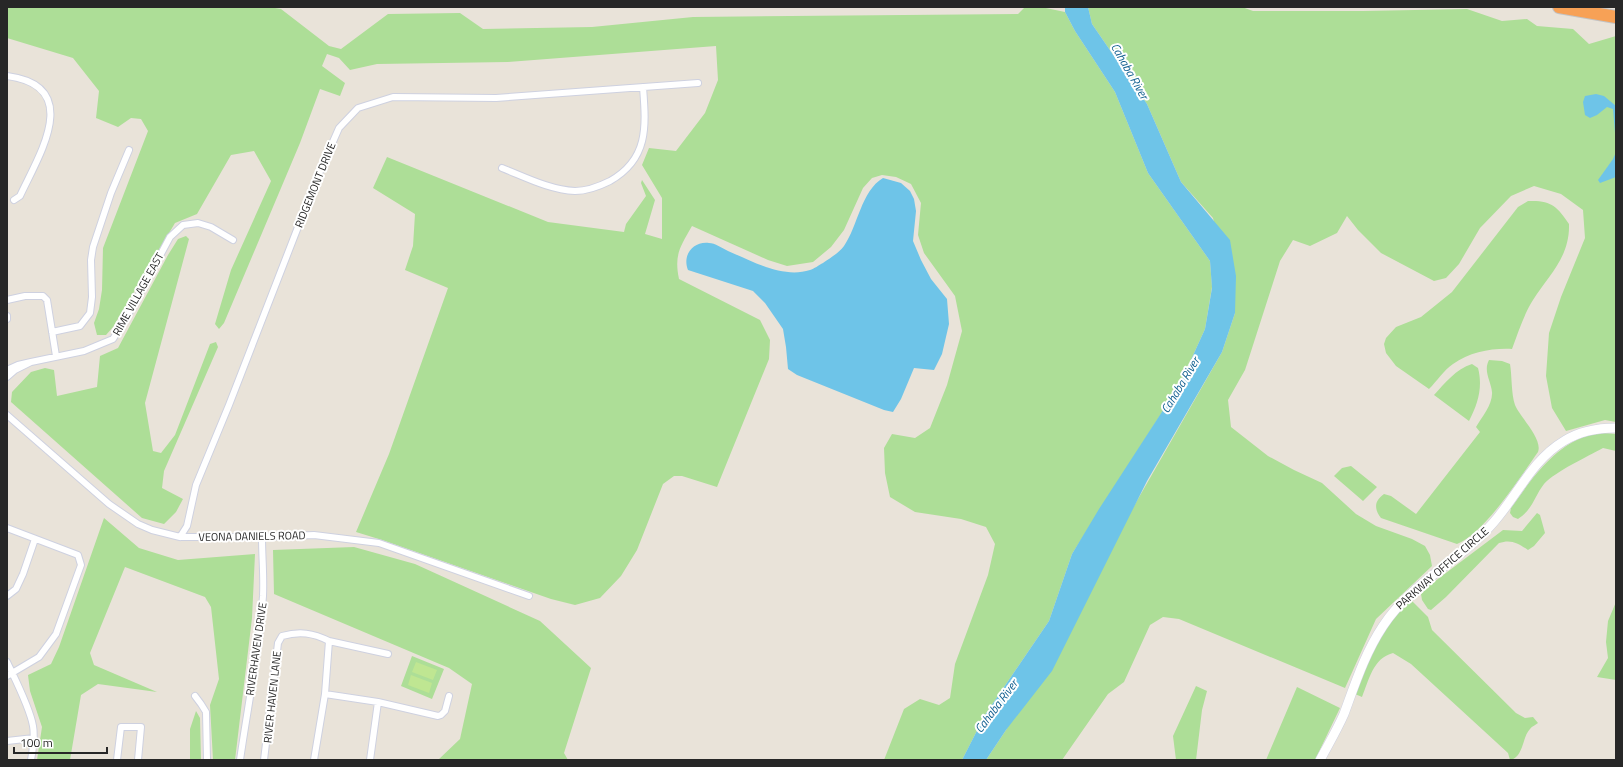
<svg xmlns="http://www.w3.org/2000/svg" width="1623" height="767" viewBox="0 0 1623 767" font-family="'Titillium Web',sans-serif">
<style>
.green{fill:#adde97}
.pitch{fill:#bfe692}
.water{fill:#6ec4e8}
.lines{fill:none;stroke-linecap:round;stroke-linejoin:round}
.street-casing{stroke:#ced1e0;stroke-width:8}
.secondary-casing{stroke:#ced1e0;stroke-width:10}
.highway-casing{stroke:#c3c3c3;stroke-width:14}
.street{stroke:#fff;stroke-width:6}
.secondary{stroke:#fff;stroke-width:9}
.highway{stroke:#f7a156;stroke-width:12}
.labels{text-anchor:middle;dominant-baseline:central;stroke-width:4;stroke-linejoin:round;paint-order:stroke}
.street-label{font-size:11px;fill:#272727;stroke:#fff}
.water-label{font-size:12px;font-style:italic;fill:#126090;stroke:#fff}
</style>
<rect width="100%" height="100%" fill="#e9e3d9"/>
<path class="green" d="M7,7H269L281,9L329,46L341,49L388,14L460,13L483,29L592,27L693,17L1018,14L1025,7H1041L1065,12L1075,31L1115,92L1148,173L1210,261L1212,287L1205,329L1180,384L1072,554L1049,621L985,715L962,760H884L904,709L920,699L939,705L950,698L955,664L988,575L995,544L986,527L961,519L915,512L890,497L885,473L884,448L892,434L915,438L930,428L947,385L962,331L955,296L924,253L918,235L921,203L911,184L896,177L882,175L872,178L863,188L844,230L831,247L813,262L787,266L768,260L692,226C680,247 674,255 679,279L760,320L770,340L769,359L717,487L682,476H674L663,484L637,550L621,576L600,598L575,605L551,599L382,540L356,532L389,454L448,288L405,270L413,246L415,214L373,188L387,157L548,222L624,232L626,224L646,196L641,183L642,180L655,200L645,234L662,239V198L642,165L649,148L676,151L705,113L718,80L716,46L508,62L377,64L350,70L339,58L327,54L322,66L345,83L340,96L320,89L300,143L224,323L219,329L215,324L231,270L271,181L254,151L231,155L197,214L175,223L113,327L106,335H97L94,323L99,309L102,290L103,248L148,131L141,119L131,118L118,127L96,118L99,91L73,58L7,38Z
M1088,7H1242L1253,11H1363L1467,9L1502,21L1527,19L1537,26L1573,29L1589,44L1616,36V422L1605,420L1566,431L1552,408L1546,376L1549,333L1561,297L1585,238L1583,210L1561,194L1534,186L1511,196L1480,228L1459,264L1446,278L1434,281L1381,253L1358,230L1347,216L1337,233L1310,246L1293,240L1280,261L1245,370L1228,400L1231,427L1268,456L1294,470L1322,483L1356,514L1376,526L1412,539L1425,546L1430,555L1432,566L1376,619L1345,688L1179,619L1163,617L1150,625L1124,682L1108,694L1062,760H986L1006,730L1222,352L1235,313L1213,218L1181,182L1147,104L1092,24Z
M1528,201C1551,200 1557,206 1569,224C1570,257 1549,275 1533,300C1524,314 1518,333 1512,349C1492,348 1470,352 1453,364C1444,370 1437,381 1429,389L1396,366L1386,353L1384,344L1386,338L1396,327L1421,317L1452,292L1518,207Z
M186,236L189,239L145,403L153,451L161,453L175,435L210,344L216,342L218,347L164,471L162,488L183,499L176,512L164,524L142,518L11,402L12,392L31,372L45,368L54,370L57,396L97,387L100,356L118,348L168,255L178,239Z
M1489,360L1502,361L1510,364C1512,375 1511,394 1515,405C1520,417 1543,439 1538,452C1521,476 1484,534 1457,544L1381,518C1374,509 1374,501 1384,494L1391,496L1416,514L1480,432L1476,427C1482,417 1493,404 1492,392C1491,381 1483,371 1489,360Z
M1472,364L1478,368C1483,387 1478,404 1469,421L1434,395C1445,383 1456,369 1472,364Z
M1604,433L1616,434V451L1603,448C1587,457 1556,471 1544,484C1534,497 1533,509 1518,519L1513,517L1510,513L1511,508C1531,480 1550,451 1583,437C1589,434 1598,434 1604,433Z
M1351,466L1377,487L1363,501L1334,476L1342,468Z
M1537,513L1540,515L1545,533L1534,546L1528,550C1518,543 1511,539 1499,543L1446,597L1431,610L1428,609L1422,600L1421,594L1426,588L1503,530L1522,531Z
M104,518L139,548L178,560L255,554L252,618L235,760H213L210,705L219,679L211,607L205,597L125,567L90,653L94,665L157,692L98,684L81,695L70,760H37L42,727L30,691L28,675L51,664L59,647Z
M354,547L415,564L540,621L591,668L564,753L568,760H438L460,739L472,684L449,668L274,594L273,550Z
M1411,600L1428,617L1432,630L1516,713L1525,718L1533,717L1538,723C1536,725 1532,726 1530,729C1522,737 1524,757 1510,760L1508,753L1411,664L1393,653C1373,658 1369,680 1362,697L1355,694L1374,648L1386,625Z
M1616,602V680L1597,677L1608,658L1606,642L1608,621Z
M412,656L444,669L432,699L401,686Z
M1196,686L1207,691L1202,710L1196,760H1176L1173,736Z
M1297,687L1340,708L1315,760H1266Z
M196,711L200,718L201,760H190V729Z"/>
<path class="pitch" d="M416,662L437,670L433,680L412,672Z
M411,675L432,683L429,693L408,685Z"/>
<path class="water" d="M1065,7H1088L1092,24L1147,104L1181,182L1230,240L1236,276L1235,313L1222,352L1147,481L1052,671L1006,730L986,760H962L985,715L1049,621L1072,554L1099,509L1180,384L1205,329L1212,288L1210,261L1148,173L1115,92L1075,31L1065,12Z
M1596,94L1604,96L1616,106V145L1613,109L1607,107L1597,115L1590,118L1585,115L1583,102L1585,96Z
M1616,152V177L1600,183L1598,180L1613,159Z
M883,178L901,183L910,191L914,199L916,211L913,241L921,260L931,279L947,299L949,324L942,354L934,370L914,368L901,399L893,412L884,410L797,375L788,369L786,347L783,329L765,303L753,291L688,270C682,255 693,241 709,243C715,243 722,248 728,251C752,261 783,279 810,270C814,269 819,265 823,263C830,258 839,253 844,246C858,226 861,191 883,178Z"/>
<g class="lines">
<g class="street-casing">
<path id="street" d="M7,76C84,86 39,155 20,196L14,200
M502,168C525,177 550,190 575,191C588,191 598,187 610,181C649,159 646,126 643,87
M7,300L25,296H43L47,300L56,356
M7,316V319
M52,332L80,326L90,313L92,297L91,260L93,247L111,193L129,150
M31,362L84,351L113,339L132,308L170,237L183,225L198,223L211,227L233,240
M7,370L18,365L31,362L15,370L7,377
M7,415L109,504L138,524L152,530L180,537H262L314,535L379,543L529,596
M7,528L78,555L81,565L56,634L39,657L7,676
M180,537L187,526L196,485L229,405L317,178L339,128L358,108L393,97L496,98L698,83
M7,596L16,589L23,574L35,539
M7,662C15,679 30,708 33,726C35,737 33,749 31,760
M325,694L378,702L438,716L441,715L445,711L449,696
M195,696L201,704L206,712L207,760
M7,741L34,738
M117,760L121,727H141L138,760
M240,760C248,705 259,651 263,596C264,576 262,557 262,537
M264,760L278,643L282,636C300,631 313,633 329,641
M314,760L325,694L329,641L388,654
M370,760L378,702"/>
</g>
<g class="secondary-casing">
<path id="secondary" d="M1320,760C1328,745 1337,730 1344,714C1355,684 1365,653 1383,626C1411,583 1460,561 1493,523C1517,496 1532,460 1564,441C1580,431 1598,428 1616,428"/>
</g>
<g class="highway-casing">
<path id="highway" d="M1559,7L1616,17"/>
</g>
<use href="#street" class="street"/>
<use href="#secondary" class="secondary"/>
<use href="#highway" class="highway"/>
</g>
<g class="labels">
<g class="street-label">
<text transform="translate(315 185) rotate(-68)">RIDGEMONT DRIVE</text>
<text transform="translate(138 294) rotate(-61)">RIME VILLAGE EAST</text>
<text transform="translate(252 536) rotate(-1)">VEONA DANIELS ROAD</text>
<text transform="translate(1442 568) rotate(-41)">PARKWAY OFFICE CIRCLE</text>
<text transform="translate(256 649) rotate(-82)">RIVERHAVEN DRIVE</text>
<text transform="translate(272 697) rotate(-84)">RIVER HAVEN LANE</text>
</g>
<g class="water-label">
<text transform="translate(1130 71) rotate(60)">Cahaba River</text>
<text transform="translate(1180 385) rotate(-59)">Cahaba River</text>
<text transform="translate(996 706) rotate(-53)">Cahaba River</text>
</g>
</g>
<rect width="1623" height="767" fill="none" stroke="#272727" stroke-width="16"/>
<path d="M14 747v6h93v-6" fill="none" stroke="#272727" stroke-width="2"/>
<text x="20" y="747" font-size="12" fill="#272727" stroke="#ffffff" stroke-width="3" paint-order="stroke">100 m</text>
</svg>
